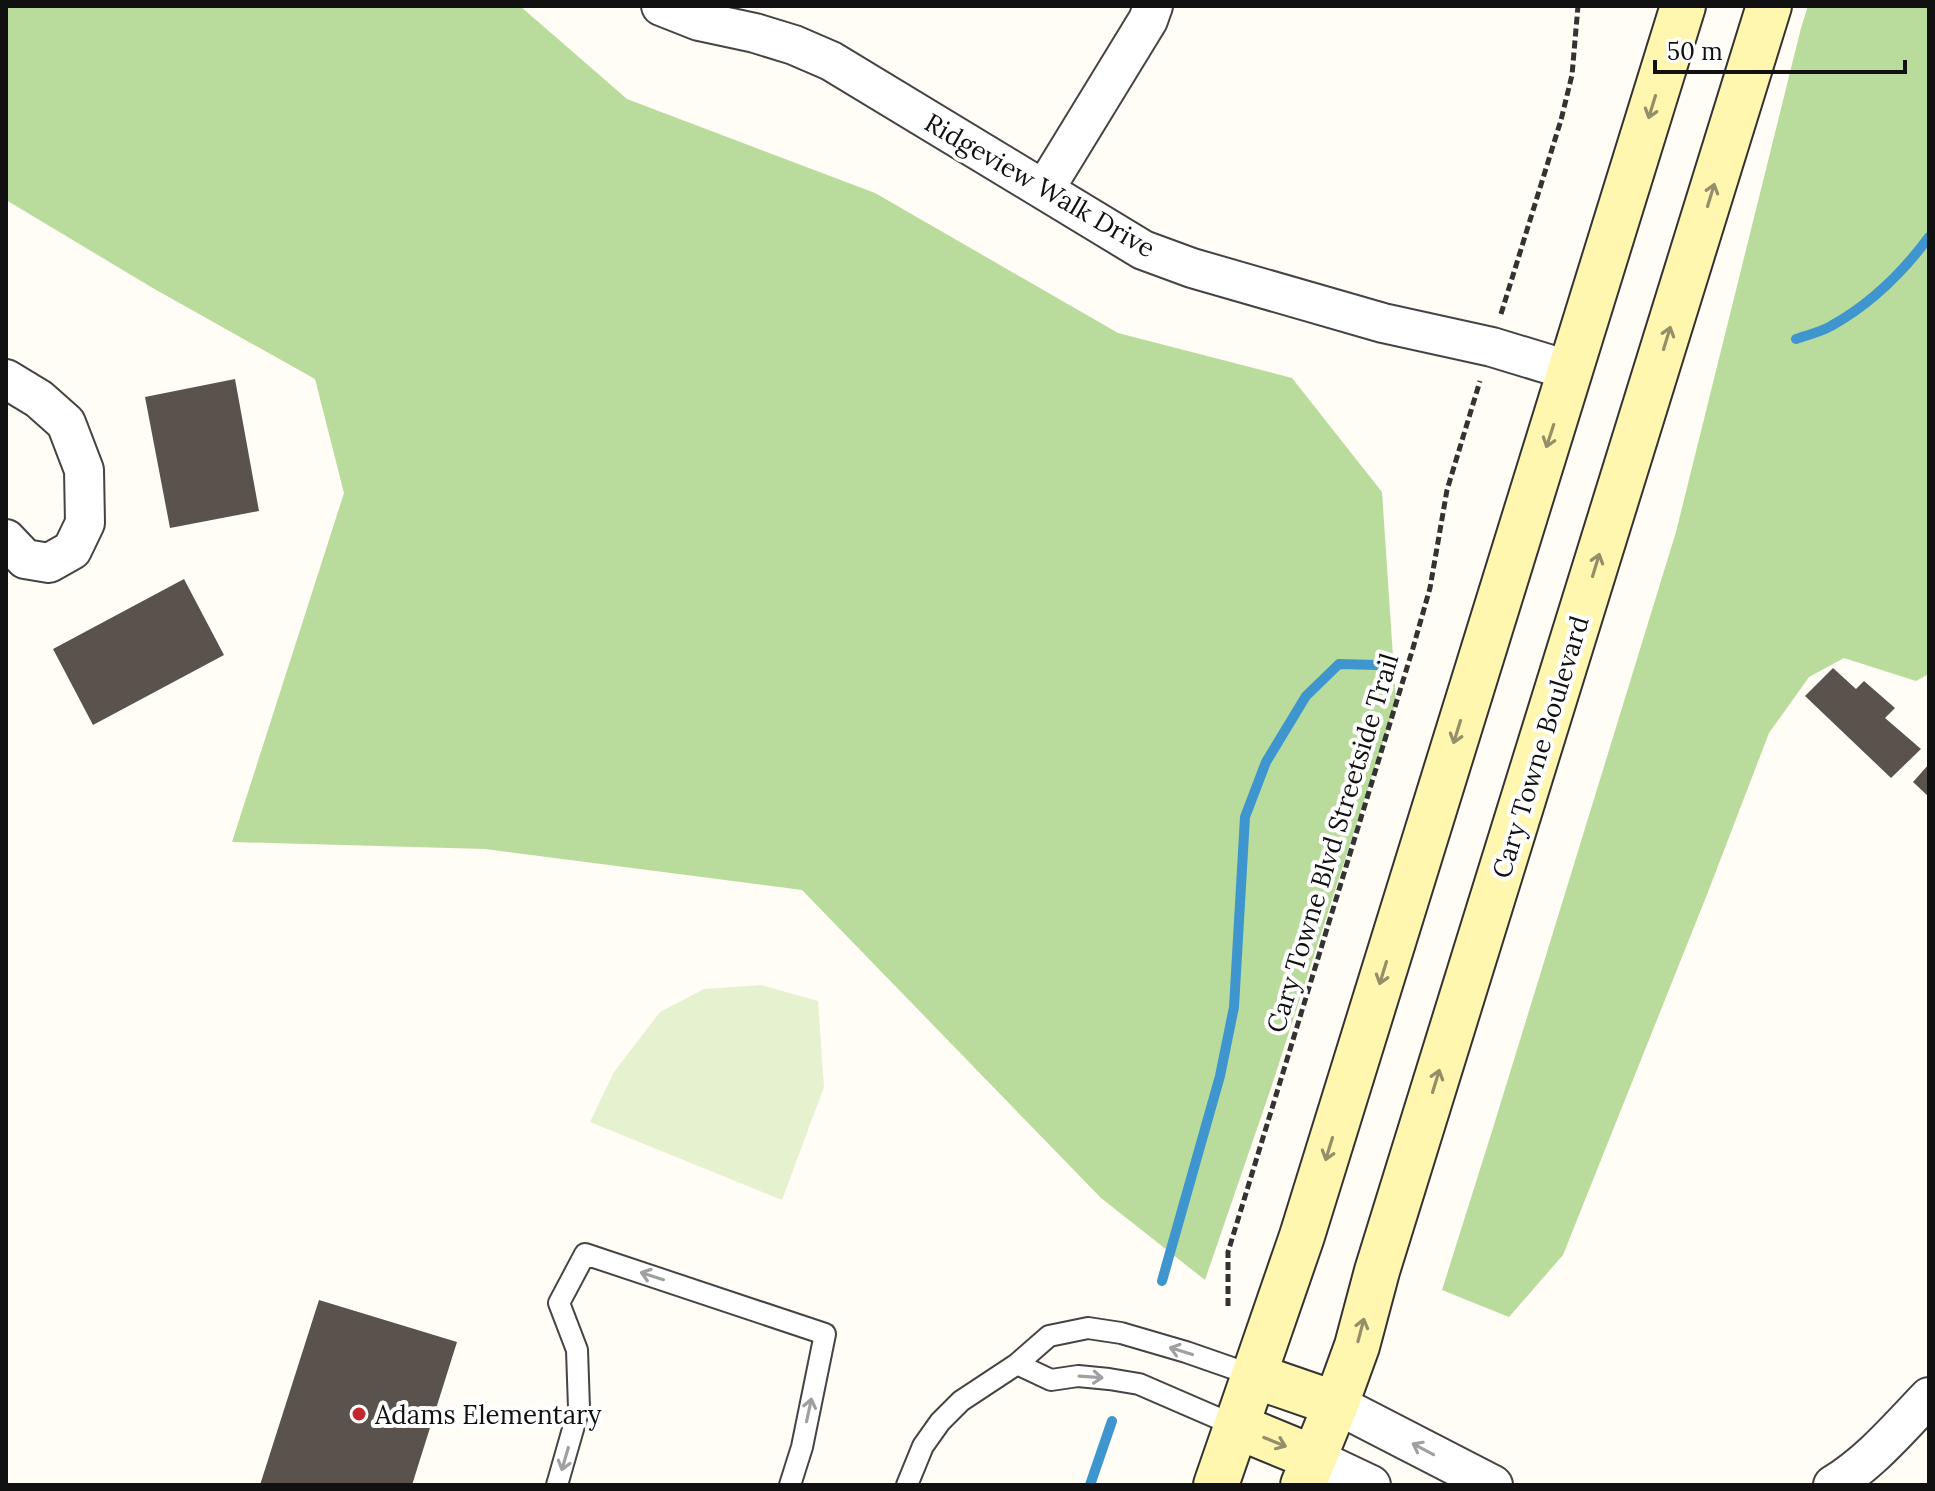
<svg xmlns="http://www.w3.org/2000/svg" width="1935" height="1491" viewBox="0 0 1935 1491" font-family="Lora,serif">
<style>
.forest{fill:#b9dc9c}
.pitch{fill:#e6f2cf}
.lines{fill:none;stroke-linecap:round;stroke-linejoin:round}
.stream{stroke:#3f96cf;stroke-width:10}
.building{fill:#5a524d}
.lane-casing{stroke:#444;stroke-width:24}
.street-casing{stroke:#444;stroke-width:42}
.secondary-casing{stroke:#333;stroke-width:48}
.path{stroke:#333;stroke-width:5;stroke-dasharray:8 4;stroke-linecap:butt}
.lane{stroke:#fff;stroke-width:20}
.street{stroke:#fff;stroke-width:38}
.secondary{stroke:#fff6b0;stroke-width:44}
.oneway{stroke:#948f68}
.oneway2{stroke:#a0a0a0}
.poi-dot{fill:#c4262e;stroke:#fff;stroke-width:3}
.labels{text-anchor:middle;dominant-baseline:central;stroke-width:8;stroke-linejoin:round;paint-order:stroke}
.street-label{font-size:26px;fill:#111;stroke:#fff}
.poi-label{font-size:26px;fill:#111;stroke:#fff;text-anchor:start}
</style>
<rect width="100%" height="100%" fill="#fffdf5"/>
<path class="forest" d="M6,6H520L627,99L875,193L1118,333L1292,378L1382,492L1396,702L1272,1085L1205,1280L1101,1198L802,890L485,849L232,842L344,493L315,379L151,287L6,200Z
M1808,6H1929V674L1916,681L1844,658L1809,677L1769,733L1708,892L1563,1255L1509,1317L1442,1290L1493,1128L1676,532L1801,28Z"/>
<path class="pitch" d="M761,985L818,1001L824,1087L782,1200L590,1122L614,1072L660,1012L704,989Z"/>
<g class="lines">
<path class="stream" d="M1796,339C1807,335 1821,332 1831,326C1869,305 1903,272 1929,237
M1162,1281L1220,1076L1234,1007L1245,817L1266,762L1306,696L1339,664L1377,665
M1090,1485L1112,1421"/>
</g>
<path class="building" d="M235,379L259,511L170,528L145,397Z
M184,579L224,655L93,725L53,649Z
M1833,668L1856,689L1864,681L1895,708L1885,718L1921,749L1891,778L1805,696Z
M1929,764V797L1913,782Z
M319,1300L457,1342L412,1485H260Z"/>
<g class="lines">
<g class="lane-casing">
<path id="lane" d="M1017,1364L1051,1380L1078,1376L1109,1379L1139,1384L1236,1426
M557,1485L579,1408L577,1350L559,1303L585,1254L825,1334L802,1447L790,1485
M907,1485L923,1446L940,1422L961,1401L1017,1364L1049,1336L1088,1328L1121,1333L1186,1352L1255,1376"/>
</g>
<g class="street-casing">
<path id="street" d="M661,6L699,21L755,33L794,45L831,61L1143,250L1192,268L1383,323L1492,347L1571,371
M1044,190L1148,20L1153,6
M6,379L39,399L66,423L84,470L85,523L72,550L49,563L25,559L6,539
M1336,1404L1493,1485
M1314,1458L1371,1485
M1833,1485C1870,1463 1900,1427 1929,1397"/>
</g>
<g class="secondary-casing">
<path id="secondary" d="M1255,1376L1336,1404
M1236,1426L1314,1458
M1216,1485L1302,1236L1683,6
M1303,1485L1336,1404L1357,1346L1377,1271L1769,6"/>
</g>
<path class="path" d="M1501,314L1561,120L1572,75L1578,6
M1228,1306V1252L1413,648L1430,588L1447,490L1480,381"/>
<use href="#lane" class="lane"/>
<use href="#street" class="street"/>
<use href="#secondary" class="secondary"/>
</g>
<defs><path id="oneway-shaft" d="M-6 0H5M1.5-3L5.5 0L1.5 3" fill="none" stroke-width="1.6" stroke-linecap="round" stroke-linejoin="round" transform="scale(2)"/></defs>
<g class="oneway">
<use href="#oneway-shaft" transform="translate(1652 107) rotate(107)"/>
<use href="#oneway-shaft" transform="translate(1711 195) rotate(-73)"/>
<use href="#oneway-shaft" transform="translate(1667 338) rotate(-73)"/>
<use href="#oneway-shaft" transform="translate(1550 436) rotate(108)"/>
<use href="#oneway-shaft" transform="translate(1596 565) rotate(-73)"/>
<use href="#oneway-shaft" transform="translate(1457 732) rotate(107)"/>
<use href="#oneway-shaft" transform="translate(1383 973) rotate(107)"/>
<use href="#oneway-shaft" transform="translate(1436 1081) rotate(-73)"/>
<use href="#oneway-shaft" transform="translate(1329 1149) rotate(107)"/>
<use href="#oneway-shaft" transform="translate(1361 1330) rotate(-75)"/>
<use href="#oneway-shaft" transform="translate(1275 1442) rotate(22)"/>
</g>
<g class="oneway2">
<use href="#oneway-shaft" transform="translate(652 1276) rotate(-162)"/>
<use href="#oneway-shaft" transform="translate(1181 1351) rotate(-163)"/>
<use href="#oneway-shaft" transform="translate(1091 1377) rotate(4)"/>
<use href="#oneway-shaft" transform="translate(809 1410) rotate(-78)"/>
<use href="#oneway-shaft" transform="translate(1423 1449) rotate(-152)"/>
<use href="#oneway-shaft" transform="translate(565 1459) rotate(106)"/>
</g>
<circle class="poi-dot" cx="359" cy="1414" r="8"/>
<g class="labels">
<g class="street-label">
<text transform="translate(1040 185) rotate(30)">Ridgeview Walk Drive</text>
<text transform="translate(1540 747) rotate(-73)">Cary Towne Boulevard</text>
<text transform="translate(1332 843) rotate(-73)">Cary Towne Blvd Streetside Trail</text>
</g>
<g class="poi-label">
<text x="375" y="1414">Adams Elementary</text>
</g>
</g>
<rect width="1935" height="1491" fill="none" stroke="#111111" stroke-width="16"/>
<path d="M1655 60v12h250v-12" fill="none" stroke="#111111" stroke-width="4"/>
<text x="1667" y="60" font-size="24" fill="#111111" stroke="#ffffff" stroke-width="6" paint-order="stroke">50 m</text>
</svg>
